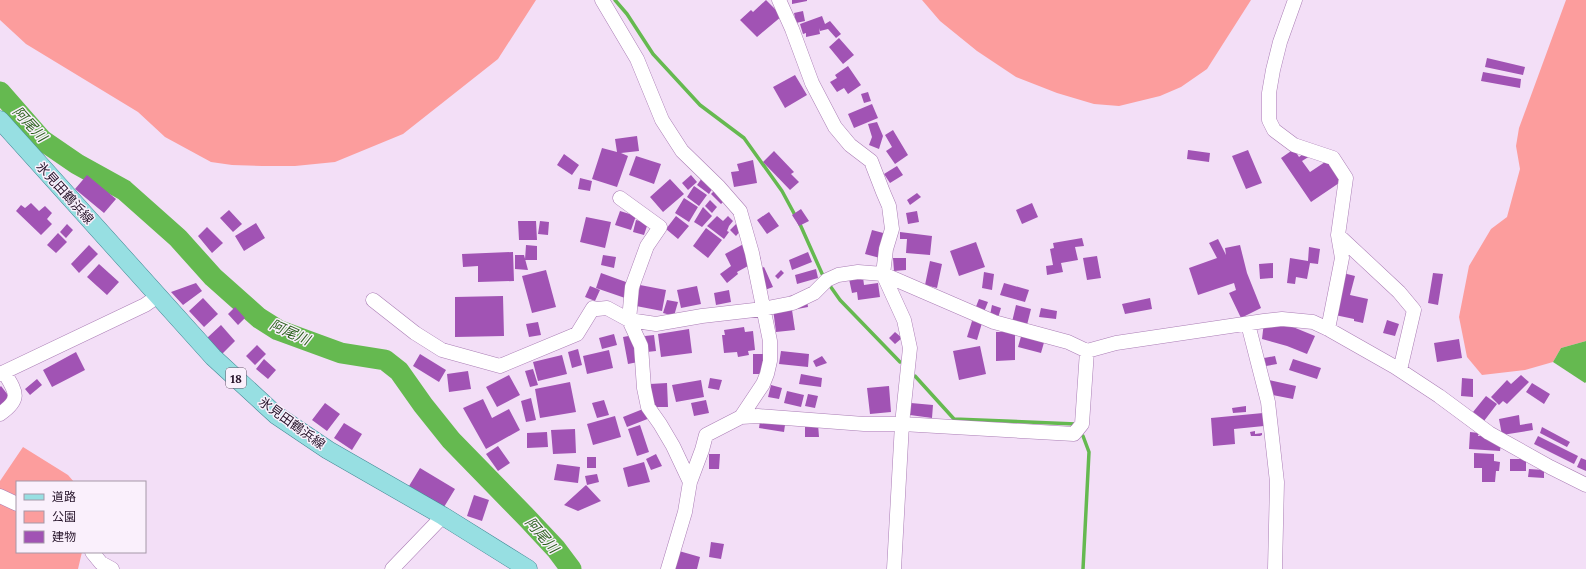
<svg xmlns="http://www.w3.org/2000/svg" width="1586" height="569" viewBox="0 0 1586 569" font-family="Lora,'Noto Sans JP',serif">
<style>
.green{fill:#fc9d9d}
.water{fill:#65b950}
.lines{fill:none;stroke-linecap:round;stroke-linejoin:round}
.stream{stroke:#65b950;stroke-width:3.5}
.river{stroke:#65b950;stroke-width:21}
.building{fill:#a153b4}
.minor-casing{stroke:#aa7db5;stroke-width:15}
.major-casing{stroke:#428995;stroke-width:19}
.minor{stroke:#fff;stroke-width:14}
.major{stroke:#97dfe2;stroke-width:18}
.labels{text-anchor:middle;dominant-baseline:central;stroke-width:3;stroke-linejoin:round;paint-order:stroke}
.shield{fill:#faf0fc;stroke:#655568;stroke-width:1}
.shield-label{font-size:12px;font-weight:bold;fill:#251329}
.street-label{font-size:13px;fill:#251329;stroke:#faf0fc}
.water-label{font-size:14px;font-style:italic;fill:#2d631e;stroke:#faf0fc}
</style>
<rect width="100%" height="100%" fill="#f3dff7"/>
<path class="green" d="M0,0H536L498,59L403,134L335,162L295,166H262L232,165L211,162L165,137L138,112L26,44L0,20Z
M922,0H1251L1207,69L1181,87L1160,96L1119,106L1094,104L1057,93L1016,77L977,51L940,21Z
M1566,0H1586V341L1561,348L1553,362L1525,370L1482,375L1467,357L1459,317L1469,266L1491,229L1507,217L1520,169L1516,146L1519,128Z
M23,447L68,475L74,482H17V552H82L78,569H0V481Z"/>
<path class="water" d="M1586,341V382L1585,383L1553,362L1561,348Z"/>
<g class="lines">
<path class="stream" d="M615,0L627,14L653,54L700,105L744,138L782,191L796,217
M799,222L824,278
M828,283L840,300L900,362
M915,376L954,419L1076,424
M1083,569L1089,452L1083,436"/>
<path class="river" d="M0,92L42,140L77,164L124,190L178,238L213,277L259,318L278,330L341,353L385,360L399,371L423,405L451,440L527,518L556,549L571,569"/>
</g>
<path class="building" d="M766,0L782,16L757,37L740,20L751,10L753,12Z
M792,0H807V1L792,4Z
M803,11L805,21L796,23L794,13Z
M822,16L825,24L830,21L841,34L836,38L828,29L820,31L819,28L820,34L806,37V33L803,34L800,24Z
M839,38L854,55L843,64L829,47Z
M1487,58L1525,67L1523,75L1485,67Z
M848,66L861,85L848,94L844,88L837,92L830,82L837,78L835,75Z
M1483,72L1521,79L1520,88L1481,81Z
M795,75L807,95L785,108L773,87Z
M868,92L871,101L864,103L861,94Z
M872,104L878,118L854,128L848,114Z
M877,122L883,136L879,149L869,145L872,137L868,124Z
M893,130L908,155L895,164L886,151L892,147L885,135Z
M637,136L639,151L621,153L628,156L617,187L592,179L602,148L617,152L615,139Z
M1294,149L1299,157L1307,151L1310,156L1302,161L1310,172L1328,160L1342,181L1311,202L1281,158Z
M1188,150L1210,153L1209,162L1187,159Z
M1248,150L1262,183L1246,189L1232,156Z
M774,151L794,172L791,174L799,182L790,190L763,162Z
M564,154L579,165L572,175L557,165Z
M636,156L661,164L654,184L629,175Z
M753,160L757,183L734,187L731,172L739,171L737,164Z
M897,166L903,175L890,183L884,174Z
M87,175L116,199L104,213L75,189Z
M691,175L697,182L688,190L682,183Z
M580,178L592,181L590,191L578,189Z
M702,178L714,186L709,194L697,185Z
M670,179L684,194L663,212L650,197Z
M694,186L707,195L699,206L687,197Z
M715,190L726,199L721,204L711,194Z
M917,193L921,197L910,205L907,200Z
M684,198L698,207L689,222L675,213Z
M710,200L717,207L712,213L705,206Z
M31,203L39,211L45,206L52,213L47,219L52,224L41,235L16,211L21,205L25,208Z
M1032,203L1038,217L1022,224L1016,210Z
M703,207L712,216L702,227L694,222Z
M801,209L809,221L799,226L792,215Z
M229,210L242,224L233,232L220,218Z
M620,211L636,216L631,230L615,225Z
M917,211L919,222L908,224L906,213Z
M769,212L779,226L767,234L757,220Z
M676,216L689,226L678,239L666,229Z
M717,216L723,221L728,216L733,221L729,226L727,231L729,232L724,239L707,226Z
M586,217L611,222L605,248L580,242Z
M636,220L648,223L644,235L633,232Z
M518,221H536L537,240H519Z
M540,221L549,222L548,235L538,234Z
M256,223L265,238L244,251L235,236Z
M67,224L73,230L66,238L60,232Z
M736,224L742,229L736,236L730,230Z
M207,227L223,243L212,253L198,236Z
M706,228L722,240L708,258L693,246Z
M872,230L887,234L880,258L865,254Z
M900,232L932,236L930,255L906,253L907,239H900Z
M58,233L67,242L56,253L47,245Z
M1082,238L1084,246L1075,247L1078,260L1061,263L1063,272L1047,275L1046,266L1053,265L1050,249L1054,248L1053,243Z
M1218,239L1226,255L1225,248L1240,245L1247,273L1261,308L1241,318L1229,293L1236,290L1234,283L1198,295L1189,268L1217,258L1209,243Z
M751,240L761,259L737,272L738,274L727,283L720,274L731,266L725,254Z
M976,242L985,267L959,276L950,251Z
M89,245L98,254L79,273L71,264Z
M526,245L537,246V260H525Z
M1309,247L1320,249L1318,264L1310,263L1307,279L1296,277L1295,284L1287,283L1290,258L1308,261Z
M513,252L514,281L478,282V266L463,267L462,254Z
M808,252L812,262L792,270L789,260Z
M515,255H524L528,270L515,269Z
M603,255L616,257L614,268L601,265Z
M1097,256L1101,278L1087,280L1083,258Z
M893,258H906V270L894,271Z
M930,261L942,264L937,288L925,285Z
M1273,263V278L1260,279L1259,264Z
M99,264L119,282L107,295L87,277Z
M764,267L773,287L762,291L754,272Z
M816,269L818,278L797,284L795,275Z
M546,270L556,307L532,313L522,276Z
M781,270L784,273L778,279L775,276Z
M984,272L994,274L992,290L982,288Z
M601,273L626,282L625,298L596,288Z
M1343,273L1355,276L1350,295L1368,299L1363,323L1354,321V319L1335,315Z
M1433,273L1443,274L1438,305L1428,303Z
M863,277L864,285L878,283L880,297L858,300L857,292L852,293L849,279Z
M196,283L202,291L183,305L171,292Z
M1004,283L1029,290L1025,302L1000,295Z
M640,285L666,290L662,311L636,306Z
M590,286L600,290L595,301L585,297Z
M697,286L701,304L681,308L677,290Z
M729,290L731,302L716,305L714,293Z
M806,293L808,307L792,310L795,330L776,332L773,309L791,307L789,296Z
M503,296L504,336L455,337V297Z
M203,298L218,314L204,327L189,311Z
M1150,298L1152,309L1125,314L1122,304Z
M979,299L988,302L984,312L975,309Z
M667,300L678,302L674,316L663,313Z
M992,305L1001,308L998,318L990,315Z
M1016,305L1031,309L1027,325L1012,322Z
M235,307L245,318L238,325L228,314Z
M1041,308L1057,311L1056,319L1039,317Z
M1387,320L1399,324L1395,336L1383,333Z
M972,321L982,323L977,340L967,337Z
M538,322L541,335L529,337L526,324Z
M1264,322L1293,327L1315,336L1307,354L1287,346L1262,339Z
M221,325L235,341L222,354L207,338Z
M744,327L745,332L753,331L755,350L748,351L749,355L738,357L737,352L724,353L722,335H725L724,330Z
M689,329L692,353L661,357L658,334Z
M895,332L902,338L895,344L889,338Z
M996,332H1015V360L996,361Z
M1022,333L1045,339L1041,353L1018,347Z
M614,334L617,345L602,349L599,338Z
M634,335L638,362L628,364L623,337Z
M654,335L656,351L647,352L645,336Z
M1459,339L1462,358L1437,362L1434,343Z
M257,345L266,354L255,365L246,356Z
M980,346L986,374L959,380L953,351Z
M578,349L582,365L572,368L568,352Z
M609,350L613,368L587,374L583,356Z
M781,351L809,354L808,367L779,364Z
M76,352L85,370L52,387L43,370Z
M420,354L446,370L439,382L413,366Z
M753,354H766V374H753Z
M562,355L567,374L538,381L533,362Z
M822,356L827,363L816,367L813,361Z
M1275,356L1277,364L1266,366L1264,358Z
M264,359L276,370L268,379L256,369Z
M1293,359L1321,368L1317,379L1289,370Z
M533,369L538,385L530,387L525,371Z
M468,371L471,389L449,392L447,374Z
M801,374L822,378L821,387L799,384Z
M509,375L520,395L497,407L486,387Z
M1521,375L1529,382L1507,404L1503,401L1499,405L1491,397L1507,380L1511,384Z
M710,378L722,380L719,390L708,388Z
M1462,378L1473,379V397L1461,396Z
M37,379L42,385L30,395L25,389Z
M701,380L704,397L676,402L672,385Z
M1269,380L1296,386L1293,399L1267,394Z
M570,382L576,412L540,418L535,389Z
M667,383L668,407H652L650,384Z
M1532,383L1550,394L1544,404L1526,392Z
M771,385L782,388L779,399L768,397Z
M1,386L11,399L0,408V387Z
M889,386L891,412L870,414L867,388Z
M787,391L804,395L801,407L784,403Z
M808,394L818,396L815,408L805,406Z
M1486,396L1497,404L1484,421L1473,412Z
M531,398L536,420L526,422L521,401Z
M483,399L492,418L509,409L520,430L486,449L463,408Z
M604,400L609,415L597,418L592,403Z
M706,400L709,413L694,416L691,403Z
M325,403L340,414L327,431L312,420Z
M911,403L933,405L932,418L910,415Z
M1246,406V412L1233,413L1232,408Z
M643,409L650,418L627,427L623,417Z
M1263,413L1264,426L1234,429L1235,444L1213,446L1211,418Z
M1519,415L1520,425L1532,423L1533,430L1502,435L1499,419Z
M615,416L621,437L593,445L587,424Z
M760,421L785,425L784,432L759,428Z
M344,423L362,434L352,450L334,438Z
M805,424H818L819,437H805Z
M640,425L649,452L637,456L628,429Z
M1542,427L1570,442L1567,447L1540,433Z
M575,429L576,453L553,454L551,430Z
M1255,431V434L1262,433V435L1260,436H1251L1250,432Z
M547,432L548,447L527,448V433Z
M1470,432L1479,433L1478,436H1483L1501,444L1500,451L1469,449Z
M1538,436L1578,456L1574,464L1534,444Z
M498,446L510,463L498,471L486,454Z
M1474,453L1494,454V461L1500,462L1499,471H1496L1495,482H1482V468H1474Z
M656,454L662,466L651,470L646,459Z
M709,454H720L719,469H709Z
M587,457H596V468H587Z
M1581,458L1586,460V471L1577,467Z
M1510,459H1526V471H1510Z
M644,462L650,482L628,487L623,468Z
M557,464L580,467L578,483L554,480Z
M420,468L455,489L444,507L409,486Z
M1529,469L1544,470V478L1528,477Z
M597,474L599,482L587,485L585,476Z
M586,485L601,501L578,511L564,505Z
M474,495L489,500L482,521L467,516Z
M711,542L724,544L721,559L709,557Z
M679,551L700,557L697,569H674Z"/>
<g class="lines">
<g class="minor-casing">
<path id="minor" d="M602,0L637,59L662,120L682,151L719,187L740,211L752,253L770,341V361L767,374L763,384L741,417
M779,0L792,29L812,83L835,127L850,145L871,161L883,192L889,206L892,229L886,249L883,274L904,320L910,348L902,424L894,569
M1295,0L1280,42L1273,70L1269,93V120L1274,130L1294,145L1333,158L1346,178L1338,235L1342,258L1328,329
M620,198L660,227L647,246L632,287L629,320L641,346L644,388L648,407L660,424L673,446L690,482
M1338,235L1399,292L1414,310L1400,370
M373,300L415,333L442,350L500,366L577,334L593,308L597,309L607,308L629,320L656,324L702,316L763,309L793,303L814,293L827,280L838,275L858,272L883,274L994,322L1068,342L1087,351L1116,343L1264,321L1282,319L1313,322L1328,329L1395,367L1439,396L1489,433L1550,467L1586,485
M1248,324L1268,402L1277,482L1275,569
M0,374L145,305L158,296
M0,414C22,399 16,392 4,372
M0,496L17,504
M92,552L101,563L112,569
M392,569L443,516
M668,569L685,512L690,482L702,450L706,435L741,417L758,416L864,424H902L1074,434L1082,424L1087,351"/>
</g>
<g class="major-casing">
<path id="major" d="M0,120L213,357L276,415L328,450L443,516L528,569"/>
</g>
<use href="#minor" class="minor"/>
<use href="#major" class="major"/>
</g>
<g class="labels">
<rect class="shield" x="226" y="368" width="20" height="20" rx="3"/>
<g class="shield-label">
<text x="236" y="378">18</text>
</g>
<g class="street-label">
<text transform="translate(65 193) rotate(48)">氷見田鶴浜線</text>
<text transform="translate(292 423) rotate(36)">氷見田鶴浜線</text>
</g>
<g class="water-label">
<text transform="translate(30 124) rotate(47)">阿尾川</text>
<text transform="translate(290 332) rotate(24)">阿尾川</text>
<text transform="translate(542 535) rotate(49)">阿尾川</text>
</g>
</g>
<rect x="16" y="481" width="130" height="72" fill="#faf0fc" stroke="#a598a8"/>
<rect x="24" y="494" width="20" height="6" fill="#97dfe2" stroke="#a598a8"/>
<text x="52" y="501" font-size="12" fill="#251329">道路</text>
<rect x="24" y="511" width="20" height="12" fill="#fc9d9d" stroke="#a598a8"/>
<text x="52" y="521" font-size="12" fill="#251329">公園</text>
<rect x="24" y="531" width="20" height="12" fill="#a153b4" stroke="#a598a8"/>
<text x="52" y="541" font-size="12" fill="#251329">建物</text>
</svg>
